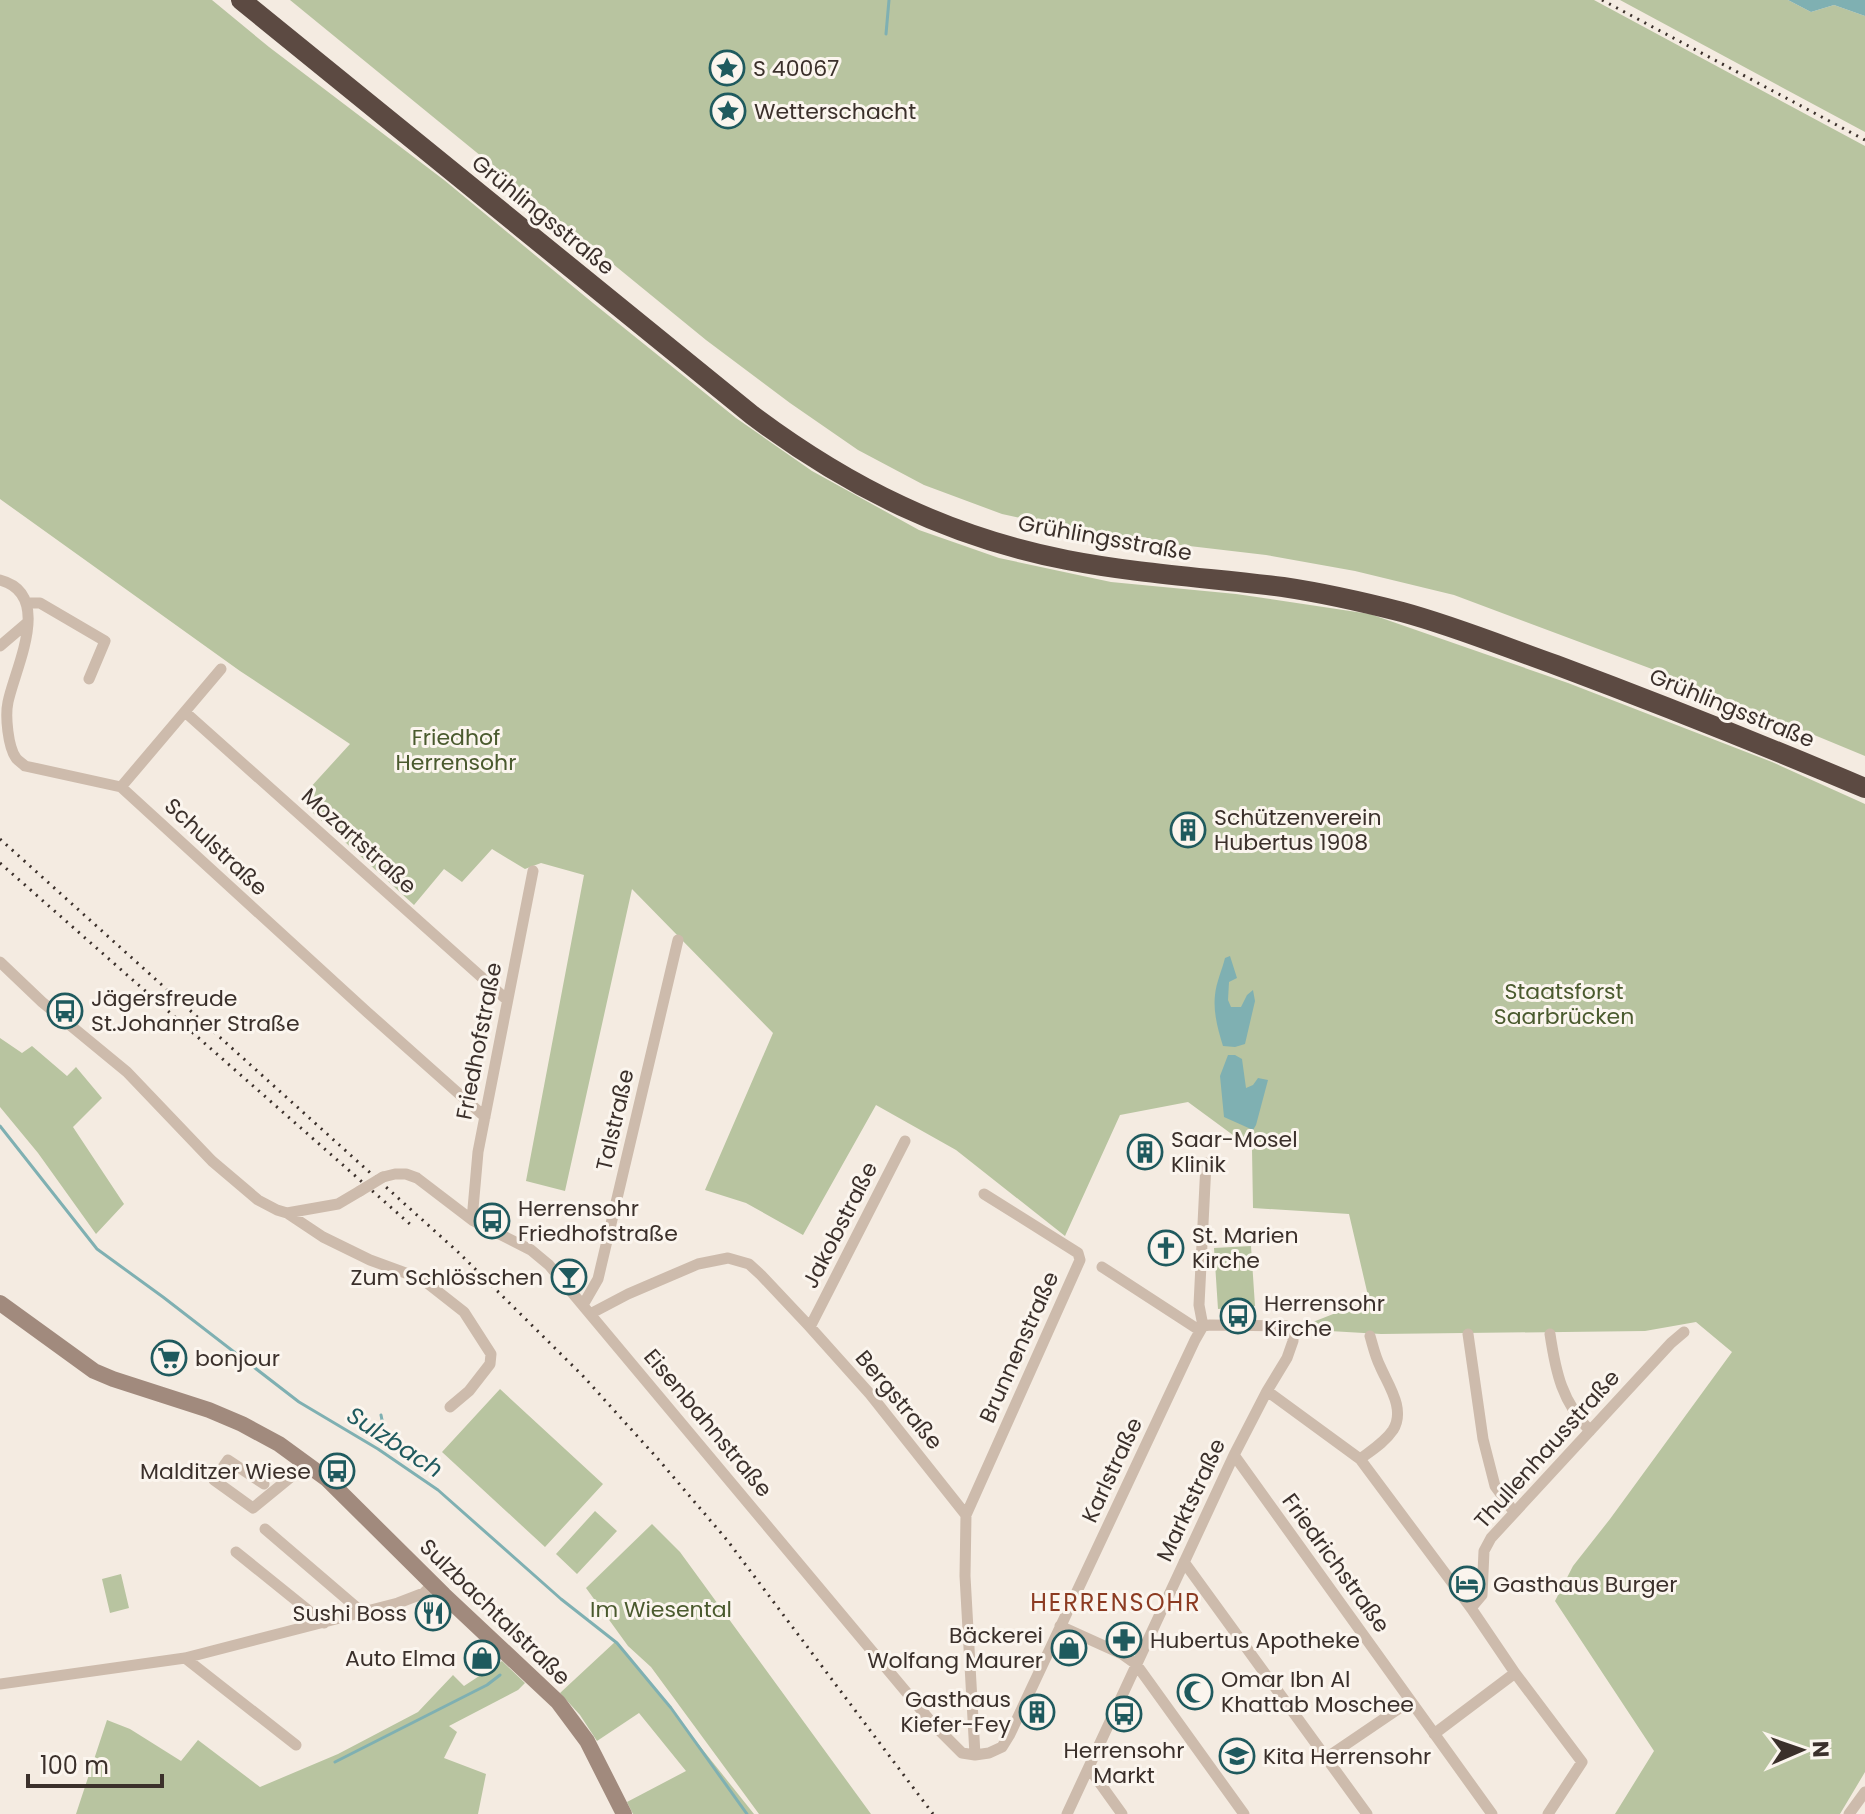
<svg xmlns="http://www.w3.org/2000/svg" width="1865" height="1814" viewBox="0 0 1865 1814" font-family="Poppins,sans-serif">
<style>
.green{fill:#b8c4a0}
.water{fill:#7fb0b2}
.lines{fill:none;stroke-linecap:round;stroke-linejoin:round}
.stream{stroke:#7fb0b2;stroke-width:3}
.street{stroke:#cdbbac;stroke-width:11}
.secondary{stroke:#a18a7d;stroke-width:16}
.highway{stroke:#5c4a42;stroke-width:20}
.rail{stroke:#3b302b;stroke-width:3;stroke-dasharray:2 6;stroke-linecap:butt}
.street-bridge{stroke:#cdbbac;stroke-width:11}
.labels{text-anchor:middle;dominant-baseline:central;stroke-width:6;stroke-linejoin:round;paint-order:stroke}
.poi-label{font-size:22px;fill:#3b302b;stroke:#fbf5ee;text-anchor:start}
.street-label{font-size:22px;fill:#3b302b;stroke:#fbf5ee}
.park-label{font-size:22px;fill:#4a5a2e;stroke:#fbf5ee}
.water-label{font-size:24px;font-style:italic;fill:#1f5a5e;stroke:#fbf5ee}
.neighbourhood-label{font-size:24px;letter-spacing:2px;fill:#8c3b22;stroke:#fbf5ee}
</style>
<rect width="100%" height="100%" fill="#f4ebe1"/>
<path class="green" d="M0,0H212L269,47L444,180L593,303L736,418L812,471L919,530L999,558L1111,582L1236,594L1370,614L1568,683L1772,762L1865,804V1772L1840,1814H1615L1654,1751L1555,1601L1573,1566L1610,1519L1732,1352L1696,1322L1645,1331L1381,1334L1295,1329L1369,1300L1349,1214L1253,1208L1252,1149L1188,1102L1120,1115L1065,1236L956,1150L876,1105L803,1235L746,1203L705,1190L773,1033L632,889L565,1191L526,1181L584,875L541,863L525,869L492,849L462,882L444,869L414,905L299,800L350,744L240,671L0,499Z
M290,0H1594L1865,146V756L1684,681L1454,595L1355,571L1266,555L1104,536L1002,514L924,485L858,450L790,403L706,340Z
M1620,0H1788L1811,12L1834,5L1865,16V132Z
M0,1038L22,1053L32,1046L67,1076L76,1067L102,1098L73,1127L124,1204L96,1234L38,1153L0,1107Z
M1251,1246L1255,1306L1218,1309L1214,1248Z
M500,1389L603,1484L545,1547L442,1452Z
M595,1511L617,1531L577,1574L556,1554Z
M652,1524L680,1552L871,1814H759L651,1667L628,1646L586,1588Z
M121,1574L129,1608L110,1613L102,1579Z
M616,1641L754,1814H633L627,1802L686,1771L639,1713L597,1741L580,1715L560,1693Z
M502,1661L525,1683L518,1690L449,1726L457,1732L444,1758L486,1774L478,1814H76L107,1720L130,1729L181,1761L198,1740L260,1787L338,1754L418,1712L453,1675L464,1686Z"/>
<path class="water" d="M1788,0H1865V16L1834,5L1811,12Z
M1230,956L1237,978L1229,982L1228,1000L1231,1007H1241L1247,995L1253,990L1255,1001L1245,1044L1235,1047L1223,1046C1218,1030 1213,1012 1215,995C1216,983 1222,970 1225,958Z
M1228,1055H1235L1242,1059L1246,1088L1253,1085L1258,1078L1268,1080L1256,1125L1253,1130L1224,1117L1220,1076Z"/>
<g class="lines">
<path class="stream" d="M886,34L889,0
M0,1126L97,1249L163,1297L299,1402L378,1449L438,1490L561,1599L617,1643L671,1708L747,1814
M381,1415L384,1430L391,1438
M335,1762L487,1685L500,1675"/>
<path class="street" d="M0,580C54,594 15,668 8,702C5,716 8,747 16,758C18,761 22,763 25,766L121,787L367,1012L485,1117
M26,603H40L105,641L89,679
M0,646L27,623
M185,712L507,1000
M121,787L221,669
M0,962L42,1002L127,1072L212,1161L258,1200L277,1210L287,1213L338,1204L360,1191
M383,1177L395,1174H406L417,1178L472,1220L531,1250L549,1265L933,1724L962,1753L975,1755L989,1753L1002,1747L1010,1734L1195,1340L1203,1326
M287,1213L323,1237L370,1260L422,1279L464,1312L491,1354L490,1364L469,1391L450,1407
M472,1220L478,1152L533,871
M1102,1267L1199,1330
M583,1305L598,1279L678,940
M590,1314L628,1294L698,1264L728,1258L749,1264L761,1275L810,1327L870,1394L966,1515L965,1576L975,1755
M1203,1326L1199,1305L1206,1163
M810,1327L905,1141
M1468,1334L1483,1439L1495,1486L1514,1512
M1550,1334C1556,1374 1562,1401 1590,1431
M1267,1391L1360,1459L1471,1608L1515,1673L1582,1762L1548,1814
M1234,1455L1492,1814
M1360,1459C1372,1450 1385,1442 1393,1430C1406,1409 1388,1385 1380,1366C1375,1356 1373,1346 1370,1336
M264,1484L228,1460L214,1480L253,1508L308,1463
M966,1515L1080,1260L1078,1253L984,1194
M265,1529L363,1613
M236,1552L324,1623
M1184,1562L1367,1814
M1471,1608L1482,1595L1484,1551L1491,1538L1671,1343L1684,1332
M1060,1626L1122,1654L1136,1664L1244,1814
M185,1658L296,1745
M0,1684L185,1658L398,1603L424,1593L433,1584
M1434,1734L1515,1673
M1326,1758L1410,1701
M1089,1768L1122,1814
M1067,1814L1234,1455L1267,1391L1287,1358L1293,1341V1332L1286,1326L1210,1325L1203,1326
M1849,1814L1865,1792"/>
<path class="secondary" d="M0,1303L94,1371L113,1379L209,1410L242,1424L279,1444L327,1479L444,1595L558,1702L587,1741L624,1814"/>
<path class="highway" d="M241,0L752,415C848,487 949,537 1067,560C1139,574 1212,578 1283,587C1323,593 1363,602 1402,612C1454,626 1505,647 1556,665C1660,704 1763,745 1865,788"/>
<path class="rail" d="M1602,0L1865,140
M0,839L458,1252L583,1376L658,1459L727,1540L933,1814
M0,863L411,1225"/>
<path class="street-bridge" d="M360,1191L383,1177"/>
</g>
<defs>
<g id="sight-ring" transform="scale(1.8)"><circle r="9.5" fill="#fbf5ee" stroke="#1f5a5e" stroke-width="1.5"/><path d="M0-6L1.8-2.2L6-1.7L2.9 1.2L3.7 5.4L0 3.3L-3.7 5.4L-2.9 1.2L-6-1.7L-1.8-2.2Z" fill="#1f5a5e"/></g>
<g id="building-ring" transform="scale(1.8)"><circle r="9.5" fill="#fbf5ee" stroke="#1f5a5e" stroke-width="1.5"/><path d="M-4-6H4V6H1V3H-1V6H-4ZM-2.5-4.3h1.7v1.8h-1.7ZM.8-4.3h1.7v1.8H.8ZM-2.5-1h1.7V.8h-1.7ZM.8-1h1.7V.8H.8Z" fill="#1f5a5e"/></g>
<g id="bus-ring" transform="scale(1.8)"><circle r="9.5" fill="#fbf5ee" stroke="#1f5a5e" stroke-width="1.5"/><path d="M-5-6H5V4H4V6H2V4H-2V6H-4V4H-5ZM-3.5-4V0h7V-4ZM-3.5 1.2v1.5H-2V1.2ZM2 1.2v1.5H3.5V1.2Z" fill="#1f5a5e"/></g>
<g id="church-ring" transform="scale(1.8)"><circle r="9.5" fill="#fbf5ee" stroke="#1f5a5e" stroke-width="1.5"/><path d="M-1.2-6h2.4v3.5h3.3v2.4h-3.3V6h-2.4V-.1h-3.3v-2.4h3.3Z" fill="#1f5a5e"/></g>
<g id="bar-ring" transform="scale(1.8)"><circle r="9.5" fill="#fbf5ee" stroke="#1f5a5e" stroke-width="1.5"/><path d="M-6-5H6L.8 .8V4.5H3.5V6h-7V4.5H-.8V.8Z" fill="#1f5a5e"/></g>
<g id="supermarket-ring" transform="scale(1.8)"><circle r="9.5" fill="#fbf5ee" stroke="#1f5a5e" stroke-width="1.5"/><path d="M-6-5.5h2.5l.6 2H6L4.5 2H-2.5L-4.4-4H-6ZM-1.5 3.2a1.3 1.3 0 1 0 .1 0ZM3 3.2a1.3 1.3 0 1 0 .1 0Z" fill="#1f5a5e"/></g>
<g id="hotel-ring" transform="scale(1.8)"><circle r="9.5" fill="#fbf5ee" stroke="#1f5a5e" stroke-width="1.5"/><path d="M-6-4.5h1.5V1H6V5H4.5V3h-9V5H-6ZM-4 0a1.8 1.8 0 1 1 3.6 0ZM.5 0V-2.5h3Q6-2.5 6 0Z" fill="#1f5a5e"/></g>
<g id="restaurant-ring" transform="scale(1.8)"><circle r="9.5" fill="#fbf5ee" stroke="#1f5a5e" stroke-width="1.5"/><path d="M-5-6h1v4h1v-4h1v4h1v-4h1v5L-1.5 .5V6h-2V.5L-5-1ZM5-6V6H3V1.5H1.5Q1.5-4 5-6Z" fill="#1f5a5e"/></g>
<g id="pharmacy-ring" transform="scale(1.8)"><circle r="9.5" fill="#fbf5ee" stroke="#1f5a5e" stroke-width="1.5"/><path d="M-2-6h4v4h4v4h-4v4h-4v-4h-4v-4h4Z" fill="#1f5a5e"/></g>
<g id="shop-ring" transform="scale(1.8)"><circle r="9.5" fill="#fbf5ee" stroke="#1f5a5e" stroke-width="1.5"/><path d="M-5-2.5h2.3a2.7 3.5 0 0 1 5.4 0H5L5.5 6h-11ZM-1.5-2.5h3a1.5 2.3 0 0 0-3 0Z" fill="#1f5a5e"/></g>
<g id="mosque-ring" transform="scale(1.8)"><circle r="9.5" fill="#fbf5ee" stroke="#1f5a5e" stroke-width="1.5"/><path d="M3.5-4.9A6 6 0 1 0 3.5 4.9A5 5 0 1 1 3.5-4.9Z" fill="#1f5a5e"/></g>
<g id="school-ring" transform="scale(1.8)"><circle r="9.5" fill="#fbf5ee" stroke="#1f5a5e" stroke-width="1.5"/><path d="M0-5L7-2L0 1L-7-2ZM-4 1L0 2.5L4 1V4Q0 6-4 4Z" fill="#1f5a5e"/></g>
</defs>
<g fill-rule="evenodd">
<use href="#sight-ring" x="727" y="68"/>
<use href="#sight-ring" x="728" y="111"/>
<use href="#building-ring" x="1188" y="830"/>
<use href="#bus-ring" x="65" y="1011"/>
<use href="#building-ring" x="1145" y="1152"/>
<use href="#bus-ring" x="492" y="1221"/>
<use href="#church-ring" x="1166" y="1248"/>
<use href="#bar-ring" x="569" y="1277"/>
<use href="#bus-ring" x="1238" y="1316"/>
<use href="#supermarket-ring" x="169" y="1358"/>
<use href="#bus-ring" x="337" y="1471"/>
<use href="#hotel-ring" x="1467" y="1584"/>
<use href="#restaurant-ring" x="433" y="1613"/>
<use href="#pharmacy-ring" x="1124" y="1640"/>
<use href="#shop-ring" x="1069" y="1648"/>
<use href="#shop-ring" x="482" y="1658"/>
<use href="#mosque-ring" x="1195" y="1692"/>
<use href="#building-ring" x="1037" y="1712"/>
<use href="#bus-ring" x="1124" y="1714"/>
<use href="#school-ring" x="1237" y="1756"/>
</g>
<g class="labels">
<g class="poi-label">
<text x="753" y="68">S 40067</text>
<text x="754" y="111">Wetterschacht</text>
<text x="1214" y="817">Schützenverein<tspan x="1214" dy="25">Hubertus 1908</tspan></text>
<text x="91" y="998">Jägersfreude<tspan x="91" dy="25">St.Johanner Straße</tspan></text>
<text x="1171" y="1139">Saar-Mosel<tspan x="1171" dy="25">Klinik</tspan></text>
<text x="518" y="1208">Herrensohr<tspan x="518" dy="25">Friedhofstraße</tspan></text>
<text x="1192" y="1235">St. Marien<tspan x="1192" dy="25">Kirche</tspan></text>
<text x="543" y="1277" text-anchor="end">Zum Schlösschen</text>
<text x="1264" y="1303">Herrensohr<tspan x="1264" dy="25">Kirche</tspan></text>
<text x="195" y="1358">bonjour</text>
<text x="311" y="1471" text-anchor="end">Malditzer Wiese</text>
<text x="1493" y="1584">Gasthaus Burger</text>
<text x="407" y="1613" text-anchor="end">Sushi Boss</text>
<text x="1043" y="1635" text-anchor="end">Bäckerei<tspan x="1043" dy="25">Wolfang Maurer</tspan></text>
<text x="1150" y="1640">Hubertus Apotheke</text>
<text x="456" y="1658" text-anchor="end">Auto Elma</text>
<text x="1221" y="1679">Omar Ibn Al<tspan x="1221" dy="25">Khattab Moschee</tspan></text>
<text x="1011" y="1699" text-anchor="end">Gasthaus<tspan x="1011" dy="25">Kiefer-Fey</tspan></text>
<text x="1124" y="1750" text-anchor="middle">Herrensohr<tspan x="1124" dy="25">Markt</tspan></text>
<text x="1263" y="1756">Kita Herrensohr</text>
</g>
<g class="street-label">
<text transform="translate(543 215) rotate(39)">Grühlingsstraße</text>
<text transform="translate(1105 538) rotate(10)">Grühlingsstraße</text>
<text transform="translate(1732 708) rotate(22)">Grühlingsstraße</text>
<text transform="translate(359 841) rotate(42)">Mozartstraße</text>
<text transform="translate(216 847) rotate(43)">Schulstraße</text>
<text transform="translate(479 1041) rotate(-79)">Friedhofstraße</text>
<text transform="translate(615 1120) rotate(-77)">Talstraße</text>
<text transform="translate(840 1225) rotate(-63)">Jakobstraße</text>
<text transform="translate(1019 1347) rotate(-66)">Brunnenstraße</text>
<text transform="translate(899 1400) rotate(50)">Bergstraße</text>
<text transform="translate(708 1423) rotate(50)">Eisenbahnstraße</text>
<text transform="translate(1547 1449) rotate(-48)">Thullenhausstraße</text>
<text transform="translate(1112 1470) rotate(-65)">Karlstraße</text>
<text transform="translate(1191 1500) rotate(-65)">Marktstraße</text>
<text transform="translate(1336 1563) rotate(54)">Friedrichstraße</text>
<text transform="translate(495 1612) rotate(44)">Sulzbachtalstraße</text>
</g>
<g class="park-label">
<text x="456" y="737">Friedhof<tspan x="456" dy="25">Herrensohr</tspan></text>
<text x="1564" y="991">Staatsforst<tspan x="1564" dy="25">Saarbrücken</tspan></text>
<text x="661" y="1609">Im Wiesental</text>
</g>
<g class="water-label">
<text transform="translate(395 1442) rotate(33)">Sulzbach</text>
</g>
<g class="neighbourhood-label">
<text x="1116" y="1602">HERRENSOHR</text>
</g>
</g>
<g transform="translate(1801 1750) rotate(88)" stroke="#fbf5ee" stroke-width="6" paint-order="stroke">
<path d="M0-6L14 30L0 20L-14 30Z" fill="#3b302b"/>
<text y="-12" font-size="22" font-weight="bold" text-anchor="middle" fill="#3b302b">N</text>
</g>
<path d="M28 1774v12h134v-12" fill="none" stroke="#3b302b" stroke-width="4"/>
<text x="40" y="1774" font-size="24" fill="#3b302b" stroke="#fbf5ee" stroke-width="6" paint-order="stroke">100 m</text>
</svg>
